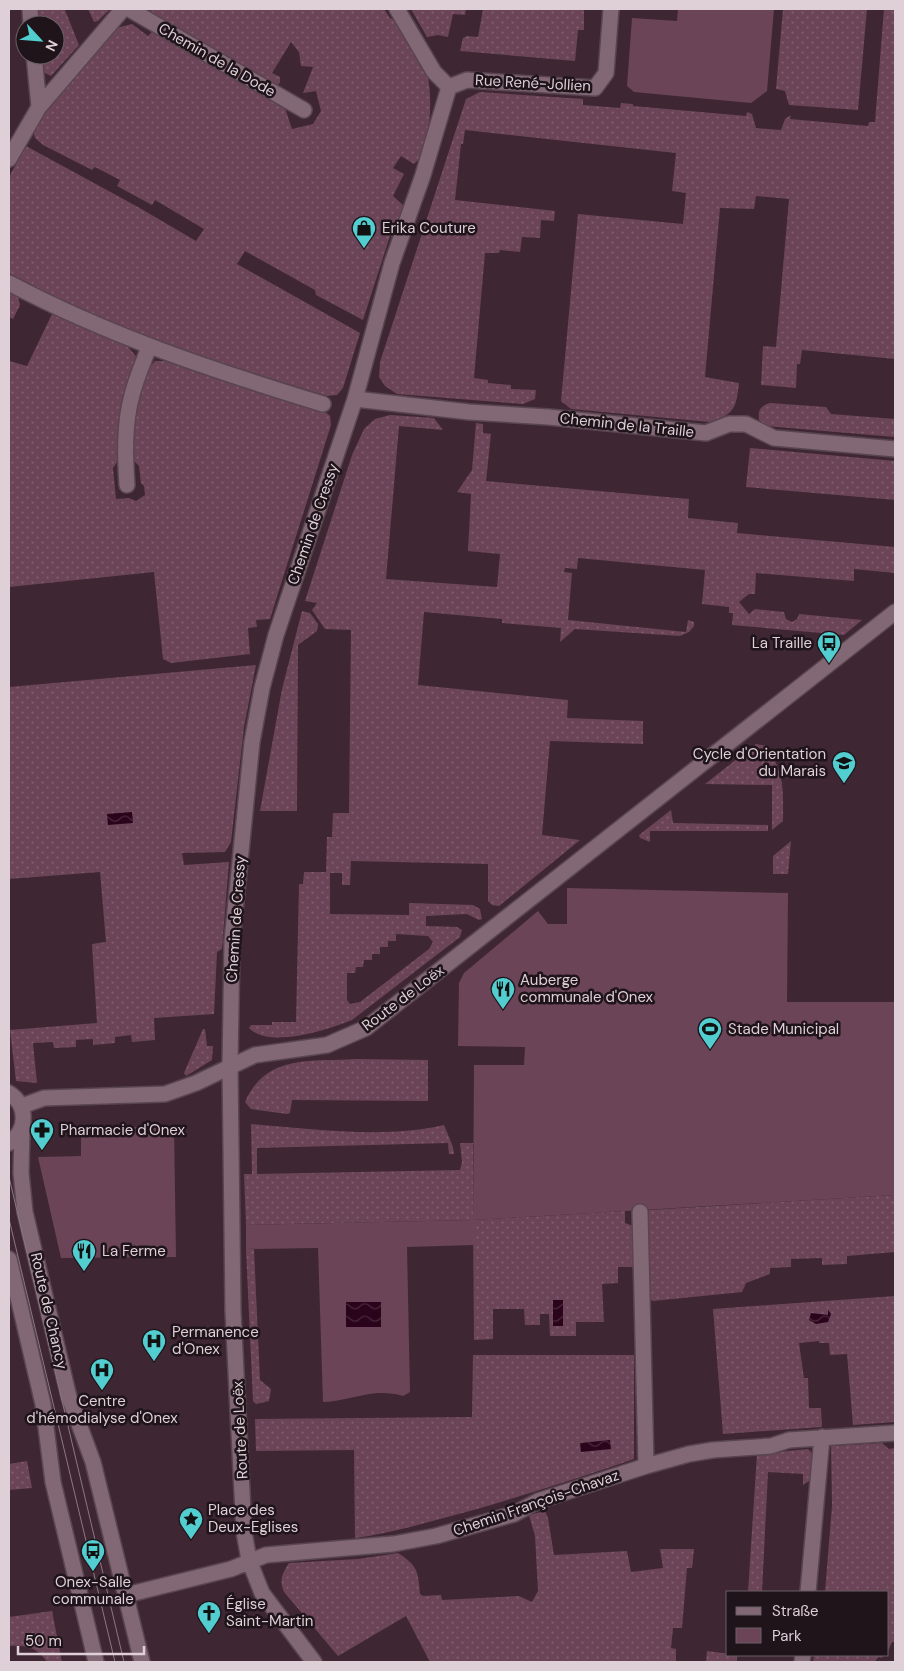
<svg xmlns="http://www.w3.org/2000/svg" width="904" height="1671" viewBox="0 0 904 1671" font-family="'DM Sans',sans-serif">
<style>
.grass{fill:url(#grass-dots);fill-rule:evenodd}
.park{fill:#6b4458}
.water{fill:url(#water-waves)}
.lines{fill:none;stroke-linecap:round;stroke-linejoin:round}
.street-casing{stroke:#584550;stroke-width:18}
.secondary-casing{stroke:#584550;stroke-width:18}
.street{stroke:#826775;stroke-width:15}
.secondary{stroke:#826775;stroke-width:15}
.tram{stroke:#8c7983;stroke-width:1}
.labels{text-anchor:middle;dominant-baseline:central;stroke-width:5;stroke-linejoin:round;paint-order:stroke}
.street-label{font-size:15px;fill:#dfcfd7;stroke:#1e1419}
.poi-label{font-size:15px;fill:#dfcfd7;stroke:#1e1419;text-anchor:start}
</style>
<defs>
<pattern id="grass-dots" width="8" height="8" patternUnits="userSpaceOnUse" patternTransform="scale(1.25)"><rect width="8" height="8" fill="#6b4458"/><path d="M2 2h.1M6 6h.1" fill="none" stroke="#805e6f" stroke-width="1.8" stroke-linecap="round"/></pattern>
<pattern id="water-waves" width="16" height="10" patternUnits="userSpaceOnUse" patternTransform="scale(1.25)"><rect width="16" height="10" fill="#2a041b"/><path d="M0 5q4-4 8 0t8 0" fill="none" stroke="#48283b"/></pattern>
</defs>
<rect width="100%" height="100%" fill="#3e2733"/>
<path class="grass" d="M37,9H67L65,10L79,45L51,76L43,72L41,55H55V25H38Z
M88,9H110L98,21L94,22Z
M151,9H384L390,18L398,22C407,37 418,52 425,68C434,87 432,152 414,164L401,156L393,168L404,174L393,196L403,205L404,209L395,238L390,236L363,320L316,295L315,290L245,251L237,264L360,333L343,388L337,395L327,396C246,371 165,346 87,312C60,301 35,286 9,273V177L26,146L138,207L196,241L204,229L155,200L152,205L117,186L120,180L95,167L92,170L43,145L35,138L33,130L51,103L112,29L132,24L148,36L152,32L285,108L292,129L313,124L321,111L316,91L303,93L313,67L301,66L299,52L291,42L272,73L280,77V83L276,86L150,12Z
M411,9H466L465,15L453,14L448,37L438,35L427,37Z
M483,9H584V30H578L575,61L460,51L463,38L467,36L478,37Z
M783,9H867L858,110L789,105L785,91L776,89Z
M884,9H895V359L802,350L800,364H797L796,388L761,385L763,346L776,347L789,199L756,196L754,209L720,208L705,377L739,383C736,408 735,414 710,422L571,409L561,401L578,214L683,224L686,193L672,191L676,153L465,130L463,144H461L455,200L555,211L554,221L541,220L540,238L522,237L520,252L500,250L499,253H485L474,378L488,380V383L511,385V389L536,390L535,399L523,404L397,394L385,386L379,377L380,362L466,99L480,92L583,99V105L620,108L621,103L633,104V106L746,116L747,112L752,114L756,128L781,130L785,119L791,115L790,119L868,126L869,122H875Z
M9,291L18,296L20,305L13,319L9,317Z
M53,312L127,346L136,356L123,412L120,458L113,468L116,499L129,498L136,501L145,495L144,486L141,483L139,466L130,457C132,428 135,382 155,361H169L240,386L322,409L330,416L331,425L270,619L256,620L257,627L248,628L250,654L171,663L163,659L154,572L9,587V361L27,366Z
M770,403L826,407L831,414L895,419V437L766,426L759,420C758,410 760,406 770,403Z
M390,415L434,418L443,430L399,426L386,579L497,587L500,554L468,551L471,494L457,492L472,470L476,423L483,424V433L491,434L486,481L689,499L688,518L738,523L737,533L895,547V573L854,569V581L756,573L755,594H749L739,602L749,614L755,609L784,612L786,619L792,622L797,619L799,614L862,620L844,635L732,625L733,613H729V607L702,604L705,570L578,558L577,569L565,568L564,572L572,573L568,620L686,632L688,620L694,622V626L689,632L680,636L575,629L560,642L561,628L502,623V619L424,612L418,685L568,700L567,718L643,721V744L550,741L542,835L580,840L499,906L492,905L488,901V864L351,861L350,885H342V873H330V914L409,915V903L473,905L480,909L482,919L479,920L467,914L426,916V926L457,927L462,930L460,937L352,1020C327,1030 269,1049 249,1028L251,1025H272V1022H296L299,884H303L304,872H326L327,837H332L333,813H349L351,630L325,629L312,610L317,603L305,601L352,455L364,429L375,419ZM396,934L428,936L433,942L429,949L360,1002L350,1004L347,1000V973H355L356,967H363L364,960H372V954H380V947H388V941H396Z
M750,448L895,461V500L746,487Z
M302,611L310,613L318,624L317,631L298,645L297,811H260L282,689Z
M256,665L244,727L231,842L225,852L182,853L184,865L229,862L222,949L217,952L214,1014L154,1018L155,1040L132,1042L131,1035L115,1037V1043L93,1045V1039L76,1040V1047L54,1048L53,1042L33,1043L37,1083L16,1081L10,1030L97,1023L92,944L106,942L100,872L9,879V687Z
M756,744L766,746C785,773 783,789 783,821L772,830V785L705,784Z
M671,810L673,823L768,825V831H650V842L640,838L639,835Z
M791,841L788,874H773V856Z
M203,1029H205L207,1046H213L212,1060L186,1076L184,1073Z
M355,1059L428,1060V1101L292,1100L290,1113L287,1114L251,1109L245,1102C266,1054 310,1062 355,1059Z
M251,1124C310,1129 387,1139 444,1125L453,1147L454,1154H449L448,1143L257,1148V1174L460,1170L462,1162L460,1143H473V1220L625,1211V1223L633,1226L634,1267H618V1283L602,1284L604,1322H576V1336H550L549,1314H540V1325H525L524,1309H493V1339L474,1340L473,1220L246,1225L244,1174H252Z
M895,1195V1252L847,1256V1264L822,1265V1258L791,1259V1267L770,1268V1274L746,1283L742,1292L653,1301L649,1299V1210Z
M246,1249H254L260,1380L271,1389L269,1401L256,1404L253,1401Z
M895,1296V1422L853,1425L847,1354L830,1355L829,1343H819V1341L799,1343L804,1378H808L809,1408H821L822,1427L723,1434L713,1309Z
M473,1355H634V1459C580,1478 525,1495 470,1511C431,1521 394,1533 355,1538L354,1450L256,1451L255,1419L472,1417Z
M882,1443L889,1449L895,1448V1642H892L888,1651V1592H825L832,1506L831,1446Z
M808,1449L814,1455L812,1479L803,1485V1474L768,1472L762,1592H748L757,1454Z
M27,1461L32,1488L9,1490V1464Z
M545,1511L548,1518L554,1555L627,1551L631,1572L663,1568L660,1549H694L692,1568H687L682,1628H673L671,1648L676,1649V1662H430L406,1616L338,1656L284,1592C279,1580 282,1574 289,1563L358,1559L398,1553C418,1566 418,1571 420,1594L423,1596L441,1595L442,1600L519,1596L532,1602L538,1591L535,1536L529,1515Z
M52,1611L62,1662H47C37,1647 26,1645 9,1646V1617Z
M707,1651L737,1655V1662H706Z
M814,1655H883L882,1658L878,1657L875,1662H813Z"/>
<path class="park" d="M678,9H774L767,91L751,103L634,92L627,86L632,18L677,21Z
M567,888L788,893L787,1002H895V1195L474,1220V1245L407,1247L410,1392L403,1396C373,1387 352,1401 323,1402L318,1248L246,1249V1225L473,1220L474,1065H524L525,1047L458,1046L459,983L464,973L538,911L548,924H567Z
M174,1126L176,1257L61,1258L38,1157L81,1156V1128Z"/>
<path class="water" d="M132,812L133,823L108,825L107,814Z
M553,1300H563V1326H553Z
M346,1302H381V1327H346Z
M828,1310L831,1314L828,1322L816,1324L809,1320L811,1313L828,1315Z
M610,1440L611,1449L581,1452L580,1443Z"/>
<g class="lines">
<g class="street-casing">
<path id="street" d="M30,9L31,25
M129,9L304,110
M34,55L39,107
M449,87L467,80L595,88L606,73L611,9
M9,159L39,107L123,9
M9,283C109,336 215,371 323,404
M355,399L469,412L548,417L706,433L729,424H746L774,438L895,449
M127,485C125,456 124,424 132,395C136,379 143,363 149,347
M640,1212L646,1466
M808,1592L822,1437
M126,1595L231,1569L266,1555L393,1544L436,1536L514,1514L538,1501L646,1466L689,1454L713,1450L771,1446L789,1440L895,1433
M314,1662L262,1593L249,1560L244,1532L233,1311L230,1066L232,941L252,742L262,688L276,635L355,399L392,263L423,175L449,87L434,72L397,9
M802,1662L803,1655"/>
</g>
<g class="secondary-casing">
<path id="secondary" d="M9,1093C28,1105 28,1130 9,1143
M22,1106L44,1098L165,1094L196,1083L255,1055L327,1045L366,1028L895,612
M22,1129L21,1173L25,1212L69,1397L93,1462L142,1662
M9,1259L43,1404L53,1482L96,1662"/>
</g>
<use href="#street" class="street"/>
<use href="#secondary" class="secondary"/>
<path class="tram" d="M9,1177L124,1662
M9,1219L115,1662"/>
</g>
<defs>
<g id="shop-pin" transform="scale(1.25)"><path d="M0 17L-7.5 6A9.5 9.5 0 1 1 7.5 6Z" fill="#52cdd0" stroke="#1e1419"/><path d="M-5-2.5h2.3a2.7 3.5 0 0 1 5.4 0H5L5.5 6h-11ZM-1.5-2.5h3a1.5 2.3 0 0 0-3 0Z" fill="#111"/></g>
<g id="bus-pin" transform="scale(1.25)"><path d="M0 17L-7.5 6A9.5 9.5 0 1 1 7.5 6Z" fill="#52cdd0" stroke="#1e1419"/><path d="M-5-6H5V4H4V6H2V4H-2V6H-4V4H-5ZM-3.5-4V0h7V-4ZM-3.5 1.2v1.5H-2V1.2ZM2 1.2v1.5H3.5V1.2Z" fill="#111"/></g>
<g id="school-pin" transform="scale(1.25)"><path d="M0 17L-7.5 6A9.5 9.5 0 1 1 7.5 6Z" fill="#52cdd0" stroke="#1e1419"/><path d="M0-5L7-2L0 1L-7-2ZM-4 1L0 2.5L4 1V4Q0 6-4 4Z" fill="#111"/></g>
<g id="restaurant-pin" transform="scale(1.25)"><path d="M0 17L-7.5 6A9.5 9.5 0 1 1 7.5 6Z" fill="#52cdd0" stroke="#1e1419"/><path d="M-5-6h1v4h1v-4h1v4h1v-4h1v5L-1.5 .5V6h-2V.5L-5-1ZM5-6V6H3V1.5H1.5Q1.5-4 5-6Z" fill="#111"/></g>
<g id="stadium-pin" transform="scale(1.25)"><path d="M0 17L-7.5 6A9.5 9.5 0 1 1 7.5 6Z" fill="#52cdd0" stroke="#1e1419"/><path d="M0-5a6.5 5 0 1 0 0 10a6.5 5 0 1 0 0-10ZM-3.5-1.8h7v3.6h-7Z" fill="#111"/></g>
<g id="pharmacy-pin" transform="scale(1.25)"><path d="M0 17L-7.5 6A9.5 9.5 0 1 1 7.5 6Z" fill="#52cdd0" stroke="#1e1419"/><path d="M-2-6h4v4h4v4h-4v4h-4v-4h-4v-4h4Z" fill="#111"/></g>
<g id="hospital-pin" transform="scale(1.25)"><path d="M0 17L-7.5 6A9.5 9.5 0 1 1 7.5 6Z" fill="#52cdd0" stroke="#1e1419"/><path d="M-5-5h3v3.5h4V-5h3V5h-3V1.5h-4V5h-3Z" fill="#111"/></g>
<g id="sight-pin" transform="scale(1.25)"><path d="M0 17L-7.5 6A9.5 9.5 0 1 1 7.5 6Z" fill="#52cdd0" stroke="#1e1419"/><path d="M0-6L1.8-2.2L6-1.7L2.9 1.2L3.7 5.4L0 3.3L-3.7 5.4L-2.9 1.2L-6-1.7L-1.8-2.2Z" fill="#111"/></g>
<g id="church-pin" transform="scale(1.25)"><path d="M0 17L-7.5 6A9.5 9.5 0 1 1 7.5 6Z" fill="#52cdd0" stroke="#1e1419"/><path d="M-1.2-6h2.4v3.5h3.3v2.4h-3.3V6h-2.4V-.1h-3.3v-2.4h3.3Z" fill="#111"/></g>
</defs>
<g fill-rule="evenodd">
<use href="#shop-pin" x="364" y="228"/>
<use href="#bus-pin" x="829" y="643"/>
<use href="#school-pin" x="844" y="763"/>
<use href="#restaurant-pin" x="503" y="989"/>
<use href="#stadium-pin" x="710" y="1029"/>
<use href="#pharmacy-pin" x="42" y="1130"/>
<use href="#restaurant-pin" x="84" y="1251"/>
<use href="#hospital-pin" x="154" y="1341"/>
<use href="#hospital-pin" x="102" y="1370"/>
<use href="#sight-pin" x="191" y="1519"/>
<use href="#bus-pin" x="93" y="1551"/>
<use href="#church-pin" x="209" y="1613"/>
</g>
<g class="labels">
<g class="street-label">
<text transform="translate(217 60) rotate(30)">Chemin de la Dode</text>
<text transform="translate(533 83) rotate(3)">Rue René-Jollien</text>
<text transform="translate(627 425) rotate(6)">Chemin de la Traille</text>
<text transform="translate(313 524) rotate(-71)">Chemin de Cressy</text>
<text transform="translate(236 919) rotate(-86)">Chemin de Cressy</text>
<text transform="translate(403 998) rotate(-37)">Route de Loëx</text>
<text transform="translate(49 1311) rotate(77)">Route de Chancy</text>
<text transform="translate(240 1430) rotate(-93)">Route de Loëx</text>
<text transform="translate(536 1503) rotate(-19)">Chemin François-Chavaz</text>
</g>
<g class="poi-label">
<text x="382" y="228">Erika Couture</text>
<text x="812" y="643" text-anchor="end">La Traille</text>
<text x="826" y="754" text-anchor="end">Cycle d'Orientation<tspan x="826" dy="17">du Marais</tspan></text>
<text x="520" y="980">Auberge<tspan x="520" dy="17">communale d'Onex</tspan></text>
<text x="728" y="1029">Stade Municipal</text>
<text x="60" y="1130">Pharmacie d'Onex</text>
<text x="102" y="1251">La Ferme</text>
<text x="172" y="1332">Permanence<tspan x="172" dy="17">d'Onex</tspan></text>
<text x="102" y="1401" text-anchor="middle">Centre<tspan x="102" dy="17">d'hémodialyse d'Onex</tspan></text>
<text x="208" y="1510">Place des<tspan x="208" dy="17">Deux-Eglises</tspan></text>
<text x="93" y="1582" text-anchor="middle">Onex-Salle<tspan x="93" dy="17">communale</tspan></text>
<text x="226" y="1604">Église<tspan x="226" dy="17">Saint-Martin</tspan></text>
</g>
</g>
<rect width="904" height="1671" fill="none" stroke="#dfcfd7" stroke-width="20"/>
<rect x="726" y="1591" width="162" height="65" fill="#1e1419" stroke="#6b5f65"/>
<rect x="736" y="1607" width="25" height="8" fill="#826775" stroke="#6b5f65"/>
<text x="772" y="1616" font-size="15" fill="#dfcfd7">Straße</text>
<rect x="736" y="1628" width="25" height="15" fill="#6b4458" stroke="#6b5f65"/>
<text x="772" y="1641" font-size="15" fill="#dfcfd7">Park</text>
<g transform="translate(40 40) rotate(116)"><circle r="24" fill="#1e1419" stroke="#6b5f65"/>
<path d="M0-4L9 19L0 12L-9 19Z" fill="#52cdd0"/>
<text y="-8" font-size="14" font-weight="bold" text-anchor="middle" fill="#dfcfd7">N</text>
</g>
<path d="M18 1646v8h126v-8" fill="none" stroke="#dfcfd7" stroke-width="2.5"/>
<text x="25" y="1646" font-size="15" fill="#dfcfd7" stroke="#1e1419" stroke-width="4" paint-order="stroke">50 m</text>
</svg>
